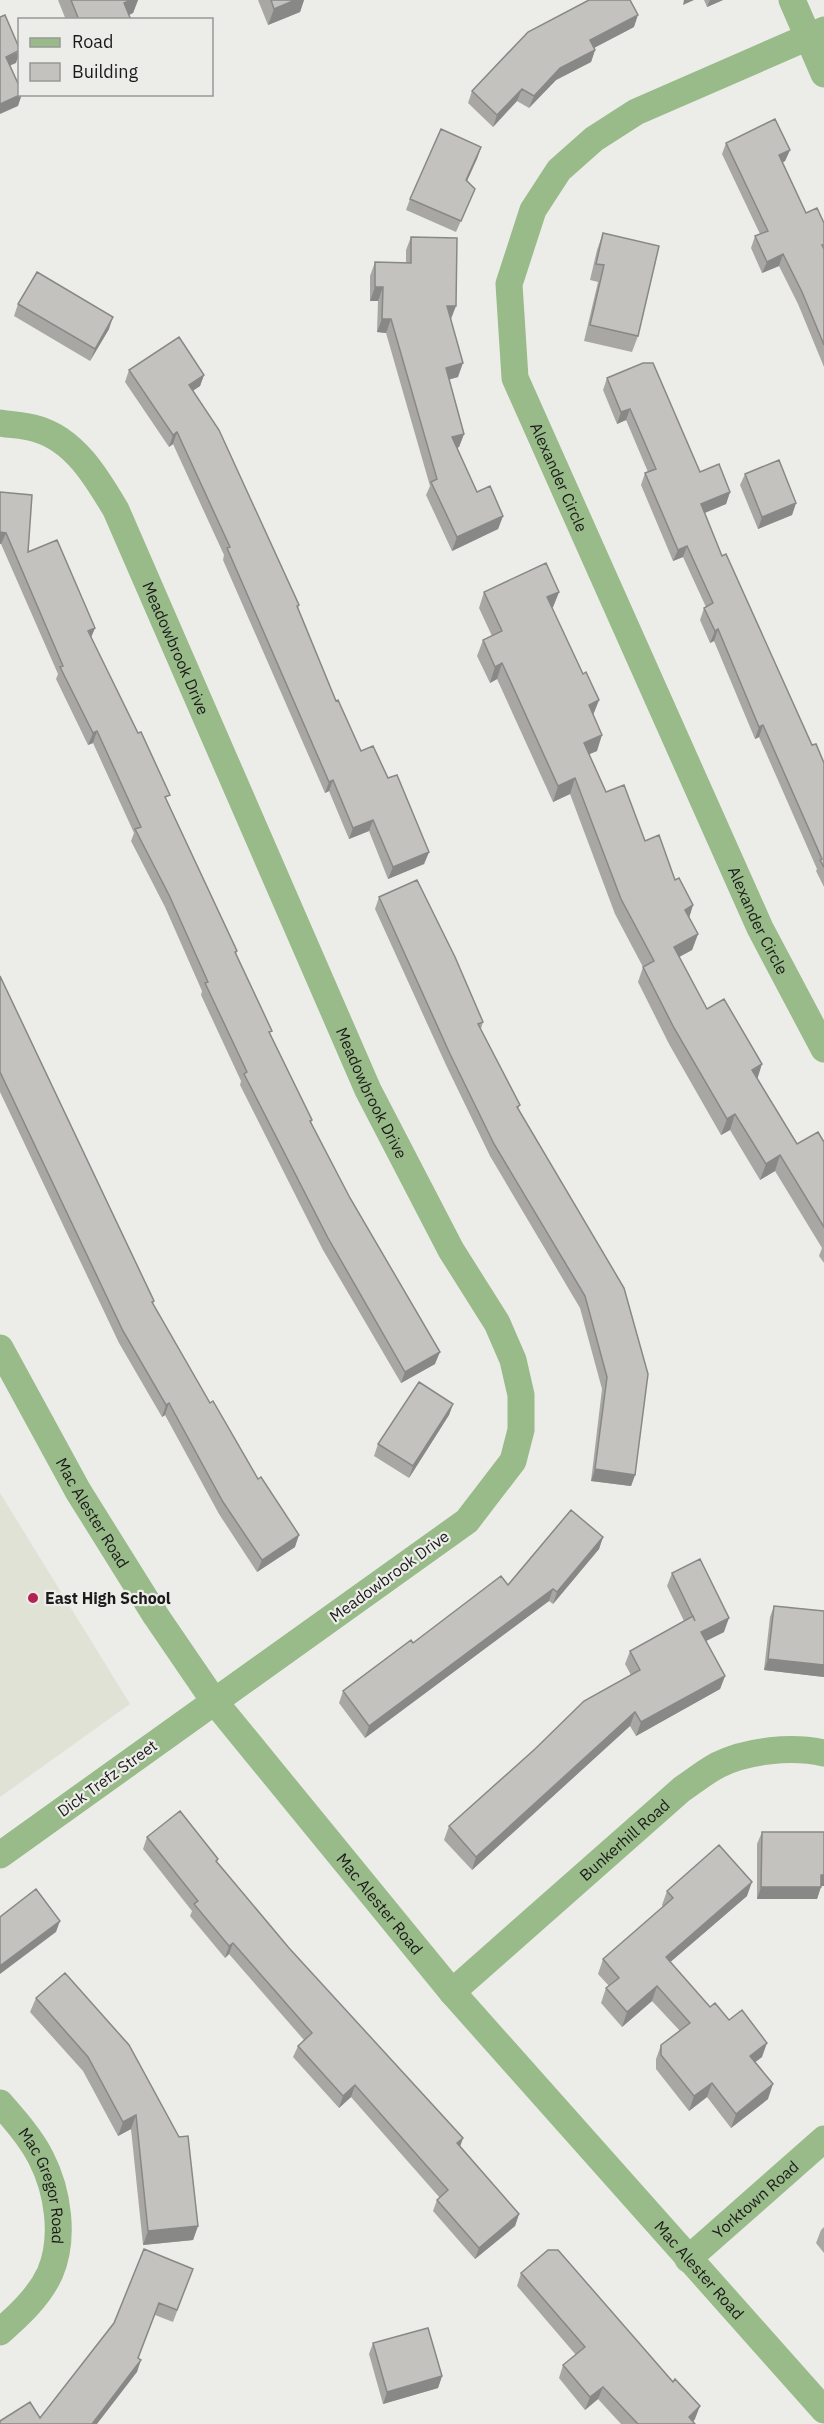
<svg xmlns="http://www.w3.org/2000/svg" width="824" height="2424" viewBox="0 0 824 2424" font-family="'IBM Plex Sans',sans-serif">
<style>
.built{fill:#e0e2d6}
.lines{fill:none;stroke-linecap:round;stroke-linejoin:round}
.street{stroke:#99ba89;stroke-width:27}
.wall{fill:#a8a7a4}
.shaded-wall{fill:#888886}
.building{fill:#c3c2bf;stroke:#888886;stroke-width:1.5}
.poi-dot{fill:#b22252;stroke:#ecede9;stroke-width:2}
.labels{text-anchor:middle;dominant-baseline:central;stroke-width:4.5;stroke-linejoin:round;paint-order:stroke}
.street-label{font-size:16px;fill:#1b1b1a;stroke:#ecede9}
.poi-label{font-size:16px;font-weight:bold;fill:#1b1b1a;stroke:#ecede9;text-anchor:start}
</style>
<rect width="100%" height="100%" fill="#ecede9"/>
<path class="built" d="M0,1493L130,1704L0,1797Z"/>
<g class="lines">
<g class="street">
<path d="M792,0L824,74"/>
<path id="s1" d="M824,30L636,112L594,139L559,170L533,210L509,284L515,378L760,928L824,1049"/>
<path id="s2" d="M0,423C12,425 25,425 37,429C75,440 97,478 116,510L368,1090L451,1250L497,1323L513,1360L521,1395V1430L513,1461L467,1521L0,1855"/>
<path id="s3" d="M0,1348L78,1491L156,1616L214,1701L452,1992L824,2410"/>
<path id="s4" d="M452,1992L682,1789C694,1781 705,1772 718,1765C747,1750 793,1746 824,1753"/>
<path id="s5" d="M0,2103C14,2119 31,2138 41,2158C58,2191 65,2238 50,2273C39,2297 19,2315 0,2332"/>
<path id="s6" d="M688,2259L824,2139"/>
</g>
</g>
<path class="wall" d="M58,0H138L133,13L129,15L131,20H66Z
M258,0H304L300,12L268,25Z
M704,0H723L707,7Z
M634,27L594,48L595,50L591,62L556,80L529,108L517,101L493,127L468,103L472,91Z
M726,143L790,150L785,161L782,163L806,213L824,223V367L798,304L779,266L762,273L751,248L755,236L760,234L722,154Z
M481,147L467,181L475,189L456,232L406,210L410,199Z
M603,233L638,336L632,352L584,341L598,282L590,280L597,250Z
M411,237L451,319L458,377L449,379L464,434L459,447L457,448L477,492L503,516L498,529L452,551L426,495L430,486L386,333L377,332L378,301H370V276L375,262L406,263V250Z
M18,304L109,329L90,361L14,316Z
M129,370L204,375L200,386L193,391L299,605L298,609L336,701L361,751L388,778L429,852L424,864L388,879L369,831L349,839L329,791L325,793L223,560L224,555L173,444L169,447L125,382Z
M607,378L700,472L730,492L726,504L705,513L722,556L812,745L824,763V887L816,871L817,869L759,737L755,739L714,641L710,643L700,620L704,608L706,607L683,557L673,561L641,485L645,473L648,472L626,420L617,424L603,390Z
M745,474L796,503L792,515L758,529L740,485Z
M0,492L28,552L95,628L91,637L237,951L236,954L271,1035L312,1120L311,1123L435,1364L401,1383L323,1250L240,1085L241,1081L201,995L202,991L165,907L131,841L134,833L93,743L88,745L56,679L58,674L1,544Z
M484,592H559L553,607L552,608L583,674L599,700L593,715L597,751L589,754L606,792L645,841L693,905L689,918L698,934L692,950L679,957L707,1009L757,1078L797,1144L824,1142V1263L819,1256L822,1248L775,1171L760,1180L730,1130L721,1135L669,1044L638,982L643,967L615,914L570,794L553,802L497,679L490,683L477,656L483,640L492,636L479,608Z
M379,897L483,1022L481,1029L520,1105L518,1109L624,1288L635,1475L631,1486L591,1481L602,1389L580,1308L490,1156L446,1065L375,909Z
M0,976L154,1301L153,1304L210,1403L295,1547L257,1572L219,1514L165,1415L162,1417L119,1343L0,1092Z
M453,1404L449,1415L409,1478L374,1456L378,1444Z
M603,1537L599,1549L553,1604L549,1601L365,1738L339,1703L343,1691L413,1643L508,1585Z
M672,1573L724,1632L706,1641L725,1676L720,1689L636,1736L630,1726L472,1870L444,1840L449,1826L631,1675L625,1664L630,1651L684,1621L667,1586Z
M774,1606L824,1611V1677L764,1670L770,1617Z
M762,1832H824V1886H821L817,1899H757V1844Z
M147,1837L218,1859L217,1862L289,1948L519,2214L515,2226L475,2259L433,2211L437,2200L440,2198L351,2097L339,2108L293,2057L298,2046L304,2040L229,1954L225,1958L190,1916L192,1911L143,1849Z
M667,1891L747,1896L670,1962L710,2007L729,2020L762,2057L755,2062L768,2099L731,2128L707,2097L689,2111L656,2069V2059L661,2045L680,2031L652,2001L622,2027L601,2003L606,1988L609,1986L598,1974L603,1959L663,1907L662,1905Z
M65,1973L198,2226L193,2240L143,2245L131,2129L118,2136L83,2071L30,2012L36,1998Z
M824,2227V2253L816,2243L821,2230Z
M193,2269L173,2322L155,2315L138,2358L137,2372L40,2418Z
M521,2273L695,2419L693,2422L695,2424H621L598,2399L585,2410L559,2378L563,2365L576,2355L517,2286Z
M373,2343L442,2376L438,2388L383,2404L369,2354Z"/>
<path class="shaded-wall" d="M131,0H138L133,13L118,20L124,3Z
M295,0H304L300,12L268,25L274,9Z
M684,0H694L683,5Z
M710,0H723L707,7Z
M638,15L634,27L586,52L590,40Z
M595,50L591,62L556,80L529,108L534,96L560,68Z
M20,51L16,63L2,69L6,57Z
M522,89L517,101L493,127L497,115Z
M22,94L18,106L0,114V104Z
M481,147L477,159L462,192L466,180Z
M790,150L785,161L774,167L779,155Z
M783,254L779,266L762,273L767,262Z
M375,287H383L378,301H370Z
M447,306H456L451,319Z
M113,317L109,329L90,361L95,349Z
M382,319H391L386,333L377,332Z
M463,363L458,377L441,382L446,368Z
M204,375L200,386L184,396L189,385Z
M630,409L626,420L617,424L621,412Z
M177,432L173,444L169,447L173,435Z
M464,434L459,447L447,451L452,437Z
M730,492L726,504L697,516L701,504Z
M796,503L792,515L758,529L762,517Z
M503,516L498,529L452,551L457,537Z
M0,532L6,533L1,544H0Z
M687,546L683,557L673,561L678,550Z
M559,592L553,607L541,613L547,597Z
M95,628L90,640L88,631Z
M718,629L714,641L710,643L715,631Z
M502,663L497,679L490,683L495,667Z
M599,700L593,715L589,705Z
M763,725L759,737L755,739L759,727Z
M97,731L93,743L88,745L93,733Z
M602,735L597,751L578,759L584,743Z
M575,778L570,794L553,802L558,786Z
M333,780L329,791L325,793L329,782Z
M373,820L369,831L349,839L353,828Z
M429,852L424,864L388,879L393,867Z
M693,905L688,921L685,910Z
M698,934L692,950L668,963L674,947Z
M762,1064L757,1080L752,1070Z
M735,1114L730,1130L721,1135L727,1119Z
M780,1155L775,1171L760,1180L766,1164Z
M440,1352L435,1364L401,1383L405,1372Z
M169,1403L165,1415L162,1417L166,1405Z
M453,1404L449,1415L409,1478L413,1466Z
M595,1469L635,1475L631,1486L591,1481Z
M299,1535L295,1547L257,1572L262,1560Z
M603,1537L599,1549L553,1604L557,1592Z
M553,1589L549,1601L365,1738L369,1726Z
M729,1618L724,1632L696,1646L701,1632Z
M768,1659L824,1665V1677L764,1670Z
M725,1676L720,1689L636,1736L641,1722Z
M635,1712L630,1726L472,1870L476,1857Z
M821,1875H824V1886H817Z
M752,1882L747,1896L660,1971L666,1957Z
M761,1887H821L817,1899H757Z
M60,1921L56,1932L0,1974V1966Z
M233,1943L229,1954L225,1958L229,1946Z
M657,1986L652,2001L622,2027L627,2012Z
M767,2043L762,2057L745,2070L750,2056Z
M712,2083L707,2097L689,2111L694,2096Z
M773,2084L768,2099L731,2128L736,2114Z
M355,2085L351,2097L339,2108L343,2096Z
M136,2115L131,2129L118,2136L123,2122Z
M463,2138L459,2150L457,2143Z
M519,2214L515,2226L475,2259L479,2248Z
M198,2226L193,2240L143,2245L148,2231Z
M141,2360L137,2372L97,2424H92Z
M442,2376L438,2388L383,2404L387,2392Z
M603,2387L598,2399L585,2410L590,2397Z
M700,2406L695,2419L690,2424L689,2417Z"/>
<path class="building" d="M71,0H131L124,3L131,20H79Z
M271,0H295L274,9Z
M589,0H630L638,15L590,40L595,50L560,68L534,96L522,89L497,115L472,91L528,32Z
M5,15L20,50L6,57L20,88V94H22L0,104V17Z
M775,119L790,150L779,155L806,213L817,208L824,223V245H822L824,249V345L802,292L783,254L767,262L755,236L768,231L726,143Z
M441,129L481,147L466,180L475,189L461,221L410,199Z
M603,233L659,246L638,336L590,325L604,265L596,264Z
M411,237L457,238L456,306H447L463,363L446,368L464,434L452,437L477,492L490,486L503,516L457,537L431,482L437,479L391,319H382L383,287H375V262L411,263Z
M37,272L113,317L95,349L18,304Z
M179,337L204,375L189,385L219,430L299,605L297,606L336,701L338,700L361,751L373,746L388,778L397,775L429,852L393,867L373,820L353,828L333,780L329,782L227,548L230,547L177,432L173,435L129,370Z
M643,363H653L700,472L719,464L730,492L701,504L722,556L726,554L812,745L816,744L824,763V867L820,860L822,859L763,725L759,727L718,629L715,631L704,608L713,603L687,546L678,550L645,473L656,469L630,409L621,412L607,378Z
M779,460L796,503L762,517L745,474Z
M0,492L32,495L28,552L57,540L95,628L88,631L138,733L141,732L170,795L165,797L237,951L235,952L272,1031L269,1032L312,1120L310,1121L350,1198L440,1352L405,1372L328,1238L244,1074L247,1072L205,983L208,982L169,895L135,829L141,827L97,731L93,733L60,667L63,666L6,533L0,532Z
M546,563L559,592L547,597L583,674L586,672L599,700L589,705L602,735L584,743L606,792L624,785L645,841L659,835L675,880L679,878L693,905L685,910L698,934L674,947L707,1009L724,999L762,1064L752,1070L797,1144L818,1132L824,1142V1227L780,1155L766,1164L735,1114L727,1119L674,1028L643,967L654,961L621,899L575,778L558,786L502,663L495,667L483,640L502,631L484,592Z
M417,880L455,957L483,1022L478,1024L520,1105L517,1107L624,1288L648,1374L635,1475L595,1469L607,1377L585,1296L494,1144L450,1054L379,897Z
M0,976L154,1301L152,1302L210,1403L213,1401L258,1479L261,1477L299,1535L262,1560L223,1502L169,1403L166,1405L123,1331L0,1072Z
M419,1382L453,1404L413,1466L378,1444Z
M571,1510L603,1537L557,1592L553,1589L369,1726L343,1691L411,1640L413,1643L501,1576L508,1585Z
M700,1559L729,1618L701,1632L725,1676L641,1722L635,1712L476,1857L449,1826L535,1749L584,1701L640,1670L630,1651L693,1616L695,1621L672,1573Z
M774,1606L824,1611V1665L768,1659Z
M180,1811L218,1859L216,1861L289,1948L463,2138L457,2143L519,2214L479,2248L437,2200L448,2190L355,2085L343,2096L298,2046L312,2033L233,1943L229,1946L194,1904L198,1901L147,1837Z
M762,1832H824V1875H821V1887H761Z
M719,1845L752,1882L666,1957L710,2007L715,2003L729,2020L742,2010L767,2043L750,2056L773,2084L736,2114L712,2083L694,2096L661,2055V2045L690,2023L657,1986L627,2012L606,1988L619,1978L603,1959L673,1898L667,1891Z
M36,1889L60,1921L0,1966V1917Z
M65,1973L129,2045L179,2137L188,2136L198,2226L148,2231L136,2115L123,2122L88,2057L36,1998Z
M144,2249L193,2269L177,2310L159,2303L138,2358L141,2360L92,2424H0V2421L30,2402L40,2418L114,2323Z
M548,2250H558L673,2382L675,2379L700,2406L689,2417L695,2424H638L603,2387L590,2397L563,2365L585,2347L521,2273Z
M428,2328L442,2376L387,2392L373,2343Z"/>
<circle class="poi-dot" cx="33" cy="1598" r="6"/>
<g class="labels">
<g class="street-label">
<text stroke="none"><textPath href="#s1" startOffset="630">Alexander Circle</textPath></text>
<text stroke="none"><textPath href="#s2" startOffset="304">Meadowbrook Drive</textPath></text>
<text stroke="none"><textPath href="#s1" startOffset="1116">Alexander Circle</textPath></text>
<text stroke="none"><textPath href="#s2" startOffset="790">Meadowbrook Drive</textPath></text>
<text stroke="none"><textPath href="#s3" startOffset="189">Mac Alester Road</textPath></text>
<text transform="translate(389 1576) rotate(-36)">Meadowbrook Drive</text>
<text transform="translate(107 1778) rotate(-36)">Dick Trefz Street</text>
<text stroke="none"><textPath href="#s4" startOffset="230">Bunkerhill Road</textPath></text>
<text stroke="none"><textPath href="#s3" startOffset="675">Mac Alester Road</textPath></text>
<text stroke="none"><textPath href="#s5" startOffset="96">Mac Gregor Road</textPath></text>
<text stroke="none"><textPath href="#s6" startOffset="90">Yorktown Road</textPath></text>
<text stroke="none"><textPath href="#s3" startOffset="1161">Mac Alester Road</textPath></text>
</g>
<g class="poi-label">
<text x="45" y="1598">East High School</text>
</g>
</g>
<rect x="18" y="18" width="195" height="78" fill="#ecede9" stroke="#989996" stroke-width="1.5"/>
<rect x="30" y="38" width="30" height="9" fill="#99ba89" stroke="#989996" stroke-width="1.5"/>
<text x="72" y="48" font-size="18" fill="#1b1b1a">Road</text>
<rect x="30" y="63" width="30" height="18" fill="#c3c2bf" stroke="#989996" stroke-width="1.5"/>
<text x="72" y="78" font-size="18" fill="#1b1b1a">Building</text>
</svg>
